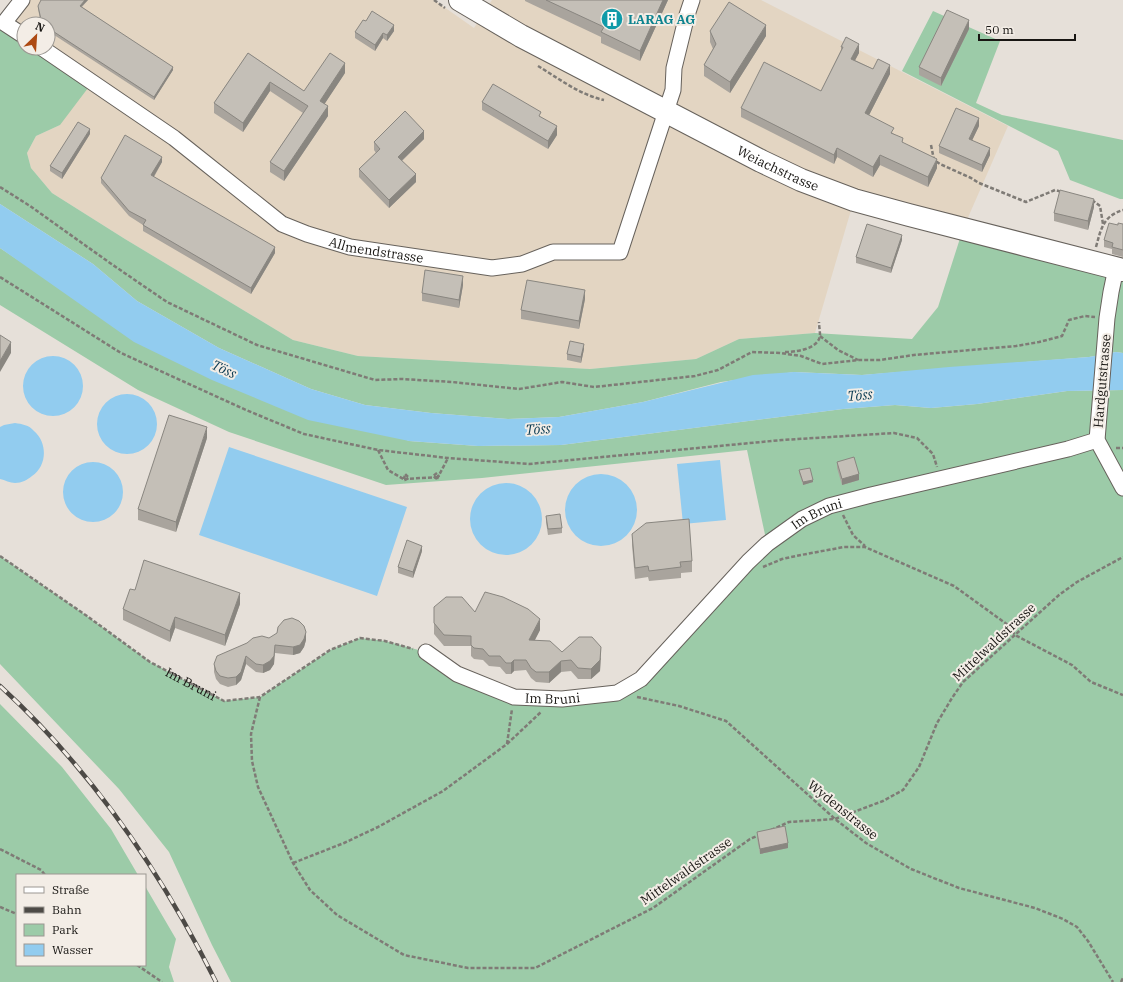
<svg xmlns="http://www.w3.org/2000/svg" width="1123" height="982" viewBox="0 0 1123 982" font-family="'IBM Plex Serif',serif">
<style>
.industrial{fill:#e3d5c2}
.green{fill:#9ccba8}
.water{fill:#92ccef}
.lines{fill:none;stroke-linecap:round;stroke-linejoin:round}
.minor-casing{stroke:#67625c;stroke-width:17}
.primary-casing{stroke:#67625c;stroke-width:24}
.path{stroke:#7f7b76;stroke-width:2.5;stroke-dasharray:4 2;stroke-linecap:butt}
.minor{stroke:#fff;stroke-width:15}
.primary{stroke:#fff;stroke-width:22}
.rail-casing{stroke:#4d4a46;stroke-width:4.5}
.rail{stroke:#f3ede6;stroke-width:3;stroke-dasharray:9;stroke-linecap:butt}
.path-bridge{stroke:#7f7b76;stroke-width:2.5;stroke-dasharray:4 2;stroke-linecap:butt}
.wall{fill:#a9a49d}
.shaded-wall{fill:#898680}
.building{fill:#c4bfb7;stroke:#898680}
.labels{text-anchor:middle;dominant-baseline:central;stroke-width:4;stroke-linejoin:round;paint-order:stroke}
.culture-label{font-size:13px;font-weight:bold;fill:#0d838f;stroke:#f3ede6;text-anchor:start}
.street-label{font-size:13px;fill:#181613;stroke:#f3ede6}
.water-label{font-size:14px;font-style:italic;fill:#083951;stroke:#f3ede6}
</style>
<rect width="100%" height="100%" fill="#e6e0d9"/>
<path class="industrial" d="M22,0H434L474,28L492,0H761L1008,126L963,229L854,200L815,333L739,339L696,359L590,369L358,356L293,340L125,239L52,193L31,168L27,153L36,136L60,125L48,48V24H24V38L4,23Z"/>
<path class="green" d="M933,11L1000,41L976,103L1002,115L1123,140V199H1120L1070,180L1058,151L902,71Z
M0,20L24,38V48H37L88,88L60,125L36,136L27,153L31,168L52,193L125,239L293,340L358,356L590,369L696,359L739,339L815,333L912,339L938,307L963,229L1123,270V353L1116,352L1089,357L862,375L794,372L721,382L643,402L559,417L508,419L431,413L365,405L311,389L219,348L137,301L93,264L0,204Z
M0,248L18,260L409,441L478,446L561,445L843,409L895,405L931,408L977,404L1067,391L1123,390V982H231L212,945L169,852L119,789L0,664V556L87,616L150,662L224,701L260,697L330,650L360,638L385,641L426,652L514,697L617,693L767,544L747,450L482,478L386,485L229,432L138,390L0,305Z
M0,704L62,767L111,829L138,875H17V965H145V886L176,939L169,967L174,982H0Z"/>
<path class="water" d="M0,204L93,264L137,301L219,348L311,389L365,405L431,413L508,419L559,417L643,402L753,375L794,372L862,375L949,367L1089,357L1116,352L1123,353V390L1067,391L977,404L931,408L895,405L843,409L561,445L478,446L409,441L308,420L212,380L134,342L0,248Z
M23 386a30 30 0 1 1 60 0a30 30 0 1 1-60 0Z
M97 424a30 30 0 1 1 60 0a30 30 0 1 1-60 0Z
M15,423C22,424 29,425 34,431C48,443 47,466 32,476C27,480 22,483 15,483C10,483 5,480 0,479V427L4,425Z
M229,447L407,507L377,596L199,535Z
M720,460L726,520L683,524L677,464Z
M63 492a30 30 0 1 1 60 0a30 30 0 1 1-60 0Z
M565 510a36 36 0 1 1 72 0a36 36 0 1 1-72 0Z
M470 519a36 36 0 1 1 72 0a36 36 0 1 1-72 0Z"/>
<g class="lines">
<g class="minor-casing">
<g id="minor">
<path d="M22,0L4,23L24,36"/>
<path id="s2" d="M42,48L174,138L282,224L307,234L350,247L492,268L522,264L553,252H620L673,90L674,68L687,15L692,0"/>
<path d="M1116,268L1111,292L1107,318L1097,440L1123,488"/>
<path id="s3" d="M426,652L457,674L514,697L562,699L617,693L641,679L748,562L767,544L802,519L829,506L871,495L1068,449L1097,440"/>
</g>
</g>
<g class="primary-casing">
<g id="primary">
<path id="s4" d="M460,0L521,36L761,161L801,180L854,200L909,215L1123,270"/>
</g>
</g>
<g class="path">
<path d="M434,0L445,8"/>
<path d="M538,66C558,78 580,95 604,100"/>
<path d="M931,145L934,160L940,164L971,178L979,183L1026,202L1055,190L1062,192"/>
<path d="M0,187L30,206L110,263L167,302L257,345L375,380L402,379L452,382L519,389L562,382L594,387L695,376L718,370L752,352L780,353L801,356L822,364L859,360H880L914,355L1016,346L1039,342L1062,336L1069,320L1085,316L1095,317"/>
<path d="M1092,200L1100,206L1103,224"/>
<path d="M1096,247C1101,229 1103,216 1123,210"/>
<path d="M0,277L121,353L246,410L304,434L378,450L448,458L529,464L782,440L894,433L917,438L933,454L937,467"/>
<path d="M820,336L838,350L858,360"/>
<path d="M785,352C796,352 819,349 820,335C820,331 819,326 819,322"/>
<path d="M1116,448H1123"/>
<path d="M378,450L388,470L405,480L409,478L405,474L404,479"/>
<path d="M437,479L448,458"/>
<path d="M437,479L433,476L437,473L439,477"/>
<path d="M843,515L853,535L865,546"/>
<path id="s1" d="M0,556L87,616L150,662L224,701L260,697L330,650L360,638L385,641L413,649"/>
<path d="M763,567L782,559L801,555L844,547H865L954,586L1008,625L1015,635L1072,665L1091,682L1123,695"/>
<path d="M260,697L251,734L252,761L258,787L293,863L310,890L337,915L404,955L468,968H535L653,908L750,839L759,835"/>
<path d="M637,697L679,706L726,721L835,819L866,843L911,869L959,888L1035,908L1063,919L1077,927L1088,941L1113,982"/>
<path d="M507,744L512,709"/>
<path d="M771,830L789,822L835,819L883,801L903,790L919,767L937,723L952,698L963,682L1059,595L1077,582L1123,557"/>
<path d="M0,849L41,870L45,875"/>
<path d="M293,863L344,843L378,827L443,791L507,744L541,712"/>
<path d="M0,907L17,914"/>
<path d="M137,965L162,982"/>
<path d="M1121,982L1123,978"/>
</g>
<use href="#minor" class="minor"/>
<use href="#primary" class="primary"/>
<g class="rail-casing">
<path id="rail" d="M0,686C92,770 161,872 216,982"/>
</g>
<use href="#rail" class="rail"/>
<path class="path-bridge" d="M404,479L439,477"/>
</g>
<path class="wall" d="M41,0H88L82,7L173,70L154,100L48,31V24H41L38,9V6Z
M525,0H668L640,61L601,43V37L525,1Z
M366,21L394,31L387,41L383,38L375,51L355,38V32Z
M969,29L941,86L919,75V67Z
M710,31L766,36L730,93L704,76V65L713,49L710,42Z
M841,47L859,53L855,60L873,69L890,74L869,115L894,134L903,143L937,168L928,187L880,165L873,177L837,157L834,164L741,117V108L821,91L841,50Z
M248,53L304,91L345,73L324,104L328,116L284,181L270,172V162L303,113L270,91L243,132L214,113V103Z
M482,102L541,117L557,135L548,149L482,110Z
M979,126L972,140L990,155L982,172L939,153V146Z
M90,134L62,179L50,171V166Z
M424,139L402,161L416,182L389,208L359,177V169L376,153L374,150V142Z
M162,162L154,177L275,253L251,294L143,231V225L129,216L101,183V178Z
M1094,207L1088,230L1054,221V213Z
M1123,224V257L1112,254V249L1104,247V240L1118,225Z
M902,240L891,273L856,263V257Z
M463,285L459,308L422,301V293Z
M585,299L579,329L521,319V310Z
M584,349L581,363L567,360V354Z
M207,438L176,532L138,520V509Z
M837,462L859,480L842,485L837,468Z
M799,470L813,482L803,485L799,473Z
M546,516L562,528V533L548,535L546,522Z
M632,534L692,561V572L681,573V578L649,581L648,577L635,579L632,545Z
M422,551L413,578L398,573V567Z
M135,590L240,604L225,646L175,628L170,642L123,620V609Z
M475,612L540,630L535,640L562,652L601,658L600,671L591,679H578L571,671L561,672L549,683L536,682L531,678L526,670L514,671L511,674H506L500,667L489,666L483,660L474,659L471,656V646H444L434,634V623Z
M269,638L306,640L304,647L300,653L293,655L275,653L274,664L270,670L263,673L256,672L246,664L241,680L236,685L228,687L220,684L216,679L214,672V664Z
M757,832L788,848L760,854L757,838Z"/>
<path class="shaded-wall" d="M85,0H88L80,8V6Z
M663,0H668L640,61V51Z
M969,20V29L941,86V78Z
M394,25V31L387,41V35Z
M766,25V36L730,93V82Z
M383,33V38L375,51V45Z
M859,44V53L851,68V59Z
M345,63V73L320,111V101Z
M890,65V74L865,123V113Z
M173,67V70L154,100V97Z
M270,82V91L243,132V123Z
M328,106V116L284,181V171Z
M979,118V126L969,147V139Z
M557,126V135L548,149V141Z
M90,129V134L62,179V173Z
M424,131V139L398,164V157Z
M837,148V157L834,164V155Z
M990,148V155L982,172V165Z
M880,155V165L873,177V167Z
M162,157V162L151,181V175Z
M937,159V168L928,187V177Z
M416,174V182L389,208V200Z
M1094,199V207L1088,230V221Z
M902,235V240L891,273V268Z
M275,247V253L251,294V288Z
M463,276V285L459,308V300Z
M585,290V299L579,329V321Z
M11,342V353L0,372V361Z
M584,344V349L581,363V357Z
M207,427V438L176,532V522Z
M859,474V480L842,485V479Z
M813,480V482L803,485V482Z
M422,546V551L413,578V572Z
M240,593V604L225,646V635Z
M175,617V628L170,642V631Z
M540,619V630L529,651V640Z
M306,632V640L304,647L300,653L293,655V647Z
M275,645L274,664L270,670L263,673V665Z
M601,647L600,671L591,679V669Z
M246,656V664L241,680L236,685V677Z
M514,660V671L511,674V663Z
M561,661V672L549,683V672Z
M788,843V848L760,854V849Z"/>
<path class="building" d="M41,0H85L80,6L173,67L154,97L48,28V24H42L38,6Z
M546,0H663L640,51L601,32L604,27Z
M729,2L766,25L730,82L704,65L716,44L710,31Z
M947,10L969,20L941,78L919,67Z
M372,11L394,25L387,35L383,33L375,45L355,32L363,20L366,21Z
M846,37L859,44L851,59L873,69L878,59L890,65L865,113L894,128L891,133L903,138L902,142L937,159L928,177L880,155L873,167L837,148L834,155L741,108L764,62L821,91L843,47H841Z
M248,53L304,91L330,53L345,63L320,101L328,106L284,171L270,162L308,106L270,82L243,123L214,103Z
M493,84L541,112L539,116L557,126L548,141L482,102Z
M956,108L979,118L969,139L990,148L982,165L939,146Z
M405,111L424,131L398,157L416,174L389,200L359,169L380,149L374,142Z
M78,122L90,129L62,173L50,166Z
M125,135L162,157L151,175L275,247L251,288L143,225L146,220L129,211L101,178Z
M1060,190L1094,199L1088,221L1054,213Z
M1109,223L1118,225V223L1123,224V250L1112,247L1113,243L1104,240Z
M867,224L902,235L891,268L856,257Z
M425,270L463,276L459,300L422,293Z
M527,280L585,290L579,321L521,310Z
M0,335L11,342L0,361Z
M570,341L584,344L581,357L567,354Z
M169,415L207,427L176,522L138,509Z
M854,457L859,474L842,479L837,462Z
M810,468L813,480L803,482L799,470Z
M560,514L562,528L548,529L546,516Z
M689,519L692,561L680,562L681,567L649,571L648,566L635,568L632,534L646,523Z
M407,540L422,546L413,572L398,567Z
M144,560L240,593L225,635L175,617L170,631L123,609L130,589L135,590Z
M485,592L503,597L528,609L540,619L529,640L550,641L562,652L579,637H592L601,647L600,660L591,669L578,668L571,660L561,661L549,672H536L531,668L526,660H514L511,663H506L500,656H489L483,649L474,648L471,645V636L444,635L434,623V607L446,597H462L475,612Z
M292,618L299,621L304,626L306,632L304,639L300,645L293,647L275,645L274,656L270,661L263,665L256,664L246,656L241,672L236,677L228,678L220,676L216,671L214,664L217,656L247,643L253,638L262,636L269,638L277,633L278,627L284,620Z
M785,826L788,843L760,849L757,832Z"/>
<defs>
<g id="building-disc" transform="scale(1.15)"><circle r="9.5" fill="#0f9aa8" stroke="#f3ede6"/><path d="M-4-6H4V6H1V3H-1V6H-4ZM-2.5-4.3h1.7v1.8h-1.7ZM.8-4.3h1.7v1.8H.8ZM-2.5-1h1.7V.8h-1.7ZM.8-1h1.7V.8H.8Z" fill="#fff"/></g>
</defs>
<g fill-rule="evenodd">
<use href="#building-disc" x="612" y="19"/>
</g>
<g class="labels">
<g class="culture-label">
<text x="628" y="19">LARAG AG</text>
</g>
<g class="street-label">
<text stroke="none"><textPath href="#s4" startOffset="360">Weiachstrasse</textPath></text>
<text stroke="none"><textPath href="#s2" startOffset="396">Allmendstrasse</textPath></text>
<text transform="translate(1102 381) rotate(-85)">Hardgutstrasse</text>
<text stroke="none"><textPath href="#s3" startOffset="474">Im Bruni</textPath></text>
<text transform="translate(994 642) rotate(-43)">Mittelwaldstrasse</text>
<text stroke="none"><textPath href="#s1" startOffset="230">Im Bruni</textPath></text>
<text stroke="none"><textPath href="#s3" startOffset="138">Im Bruni</textPath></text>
<text transform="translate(843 810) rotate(39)">Wydenstrasse</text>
<text transform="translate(686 871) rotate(-35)">Mittelwaldstrasse</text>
</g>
<g class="water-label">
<text transform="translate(224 369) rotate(25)">Töss</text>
<text transform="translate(860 395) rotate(-5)">Töss</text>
<text transform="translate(538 429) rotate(-4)">Töss</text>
</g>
</g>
<rect x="16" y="874" width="130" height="92" fill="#f3ede6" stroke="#9b9792"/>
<rect x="24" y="887" width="20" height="6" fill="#ffffff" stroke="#9b9792"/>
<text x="52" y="894" font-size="12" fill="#181613">Straße</text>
<rect x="24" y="907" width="20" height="6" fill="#4d4a46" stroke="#9b9792"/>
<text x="52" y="914" font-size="12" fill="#181613">Bahn</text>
<rect x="24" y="924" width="20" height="12" fill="#9ccba8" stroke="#9b9792"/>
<text x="52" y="934" font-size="12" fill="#181613">Park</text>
<rect x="24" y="944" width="20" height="12" fill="#92ccef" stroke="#9b9792"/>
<text x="52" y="954" font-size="12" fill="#181613">Wasser</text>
<g transform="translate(36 36) rotate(25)"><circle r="19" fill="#f3ede6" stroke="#9b9792"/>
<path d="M0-3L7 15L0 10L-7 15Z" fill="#ad4a13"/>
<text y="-6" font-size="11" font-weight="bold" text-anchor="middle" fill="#181613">N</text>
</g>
<path d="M979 34v6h96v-6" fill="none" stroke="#181613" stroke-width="2"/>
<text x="985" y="34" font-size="12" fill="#181613" stroke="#f3ede6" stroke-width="3" paint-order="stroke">50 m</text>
</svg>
